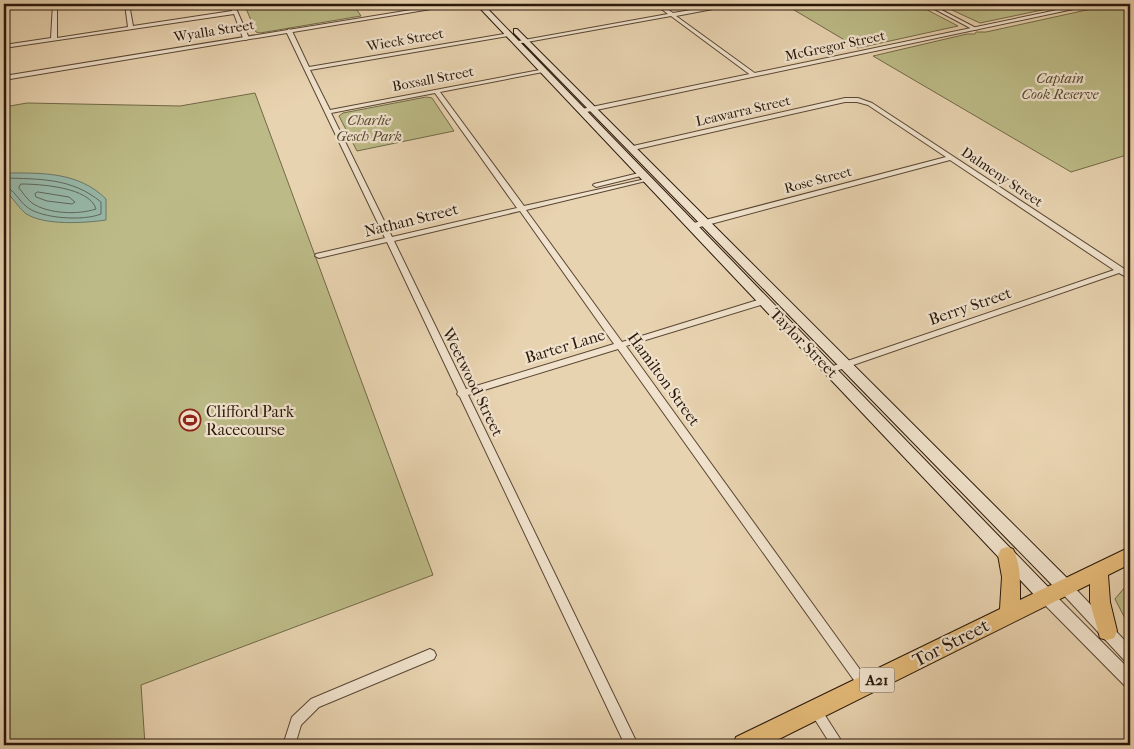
<svg xmlns="http://www.w3.org/2000/svg" width="1134" height="749" viewBox="0 0 1134 749" font-family="'IM FELL French Canon',serif">
<style>
.green{fill:#bcbb87;stroke:#726949}
.water{fill:#97b8a9;stroke:#6b786a}
.lines{fill:none;stroke-linecap:round;stroke-linejoin:round}
.shore{stroke:#60685a;stroke-width:1}
.minor-casing{stroke:#594634;stroke-width:2}
.tertiary-casing{stroke:#594634;stroke-width:2}
.secondary-casing{stroke:#29170b;stroke-width:2}
.trunk-casing{stroke:#29170b;stroke-width:2}
.minor{fill:#f0e2cc;fill-rule:evenodd}
.tertiary{fill:#f0e2cc;fill-rule:evenodd}
.secondary{fill:#f0e2cc;fill-rule:evenodd}
.trunk{fill:#e4ba78;fill-rule:evenodd}
.labels{text-anchor:middle;dominant-baseline:central;stroke-width:4.5;stroke-linejoin:round;paint-order:stroke}
.far-street-label{font-size:14px;fill:#29170b;stroke:#f0e2cc}
.far-park-label{font-size:14px;font-style:italic;fill:#554830;stroke:#f0e2cc}
.shield{fill:#f0e2cc;stroke:#655445;stroke-width:1}
.shield-label{font-size:15px;font-weight:bold;fill:#29170b}
.street-label{font-size:16px;fill:#29170b;stroke:#f0e2cc}
.poi-label{font-size:16px;fill:#29170b;stroke:#f0e2cc;text-anchor:start}
.near-street-label{font-size:19px;fill:#29170b;stroke:#f0e2cc}
</style>
<rect width="100%" height="100%" fill="#e8d3b0"/>
<filter id="stains"><feTurbulence type="fractalNoise" baseFrequency=".004" numOctaves="4"/><feColorMatrix values="0 0 0 0 .2 0 0 0 0 .09 0 0 0 0 .02 0 0 0 .5 -.17"/></filter>
<radialGradient id="worn" r=".72"><stop offset=".6" stop-color="#630" stop-opacity="0"/><stop offset="1" stop-color="#630" stop-opacity=".3"/></radialGradient>
<path class="green" d="M244,4H353L361,16L260,33L256,32Z
M784,4H916L958,26L858,48Z
M939,4H1071L980,23Z
M1114,4H1130V154L1071,172L873,56L967,34H975L976,32H986Z
M255,93L433,575L141,685L145,745H4V107L27,103L180,106Z
M426,97L432,98L454,131L357,151L339,116L343,113Z
M1130,581V628L1115,599Z"/>
<path class="water" d="M4,173C40,173 78,171 106,199V220C85,223 43,226 25,213C17,206 12,196 4,190Z"/>
<g class="lines">
<path class="shore" d="M4,178C40,179 72,178 101,202V214C84,221 42,219 27,207C18,200 15,190 4,186
M21,184C39,184 90,187 96,209C78,215 48,214 32,203C27,199 23,193 19,188Z
M38,192L69,197L75,202L72,204L47,201L36,197L35,194Z"/>
<g class="minor-casing">
<path id="minor" d="M53,4H57V38L128,27L125,4H129L133,26L232,11L230,4H234L249,38L246,40L243,38L234,14L4,48V45L51,38Z
M655,4H660L673,13L727,4H736L734,5L676,16L756,74V76H752L671,16L516,44L513,42L668,14Z
M925,4H930L978,29L974,30Z
M289,29L292,31L309,67L510,33V35L508,36L310,70L330,110L545,69L546,70L543,72L440,92L524,206L650,178V180L526,210L622,342L761,299H767L768,301L767,303L626,346L869,682L871,686L869,690L865,692L861,690L618,349L468,395L638,745H625L460,397L457,394L458,392L387,242L319,258L315,256L316,254L385,238L286,31ZM435,93L517,208L392,237L331,113ZM520,211L614,344L466,389L394,241Z
M845,98H858L872,103L1123,268L1130,274V279L1119,273L833,372H827L826,370L827,368L1114,270L950,160L696,228H690V224L946,157L868,105L857,102H845L633,150L630,148L633,146Z
M643,172L646,174L645,175L596,187L593,185L594,184Z
M430,649L434,651L436,655L434,659L319,707L301,725L295,745H283L292,717L311,699Z
M815,704L819,706L844,745H831L809,710L811,706Z"/>
</g>
<g class="tertiary-casing">
<path id="tertiary" d="M448,4H461L4,80V76Z
M1086,4H1097L582,113L578,111L582,109Z
M1065,581L1070,583L1130,646V663L1125,661L1060,591L1058,587L1060,583Z
M1046,590L1051,591L1130,670V688L1125,686L1041,601L1039,596L1041,591Z"/>
</g>
<g class="secondary-casing">
<path id="secondary" d="M476,4H483L1052,591L1054,596L1052,601L1046,603L1040,601Z
M517,29L1071,582L1073,587L1071,592L1065,594L1059,592L514,33V29Z"/>
</g>
<g class="trunk-casing">
<path id="trunk" d="M1007,547L1013,549C1021,565 1020,583 1020,600L1130,547V564L1108,575L1110,602L1117,631L1114,638L1107,640L1100,638L1090,602V584L767,745H733L736,737L1000,609L1002,577L998,555L1001,549Z"/>
</g>
<use href="#minor" class="minor"/>
<use href="#tertiary" class="tertiary"/>
<use href="#secondary" class="secondary"/>
<use href="#trunk" class="trunk"/>
</g>
<defs>
<g id="stadium-ring" transform="scale(1.125)"><circle r="9.5" fill="#f0e2cc" stroke="#8f2418" stroke-width="1.5"/><path d="M0-5a6.5 5 0 1 0 0 10a6.5 5 0 1 0 0-10ZM-3.5-1.8h7v3.6h-7Z" fill="#8f2418"/></g>
</defs>
<g fill-rule="evenodd">
<use href="#stadium-ring" x="190" y="420"/>
</g>
<g class="labels">
<g class="far-street-label">
<text transform="translate(214 31) rotate(-9)">Wyalla Street</text>
<text transform="translate(405 40) rotate(-10)">Wieck Street</text>
<text transform="translate(835 46) rotate(-12)">McGregor Street</text>
<text transform="translate(433 79) rotate(-11)">Boxsall Street</text>
<text transform="translate(743 111) rotate(-13)">Leawarra Street</text>
<text transform="translate(1002 177) rotate(34)">Dalmeny Street</text>
<text transform="translate(818 180) rotate(-15)">Rose Street</text>
</g>
<g class="far-park-label">
<text x="1060" y="78">Captain<tspan x="1060" dy="16">Cook Reserve</tspan></text>
<text x="369" y="120">Charlie<tspan x="369" dy="16">Gesch Park</tspan></text>
</g>
<rect class="shield" x="859.5" y="667.5" width="35" height="25" rx="4"/>
<g class="shield-label">
<text x="877" y="680">A21</text>
</g>
<g class="street-label">
<text transform="translate(411 220) rotate(-14)">Nathan Street</text>
<text transform="translate(970 306) rotate(-19)">Berry Street</text>
<text transform="translate(804 343) rotate(46)">Taylor Street</text>
<text transform="translate(565 346) rotate(-17)">Barter Lane</text>
<text transform="translate(664 379) rotate(54)">Hamilton Street</text>
<text transform="translate(473 382) rotate(64)">Weetwood Street</text>
</g>
<g class="poi-label">
<text x="206" y="411">Clifford Park<tspan x="206" dy="18">Racecourse</tspan></text>
</g>
<g class="near-street-label">
<text transform="translate(951 643) rotate(-27)">Tor Street</text>
</g>
</g>
<rect width="1134" height="749" fill="none" stroke="#e8d3b0" stroke-width="20"/>
<rect x="5" y="5" width="1124" height="739" fill="none" stroke="#29170b" stroke-width="2.5"/>
<rect x="10" y="10" width="1114" height="729" fill="none" stroke="#29170b"/>
<rect width="100%" height="100%" filter="url(#stains)"/>
<rect width="100%" height="100%" fill="url(#worn)"/>
</svg>
